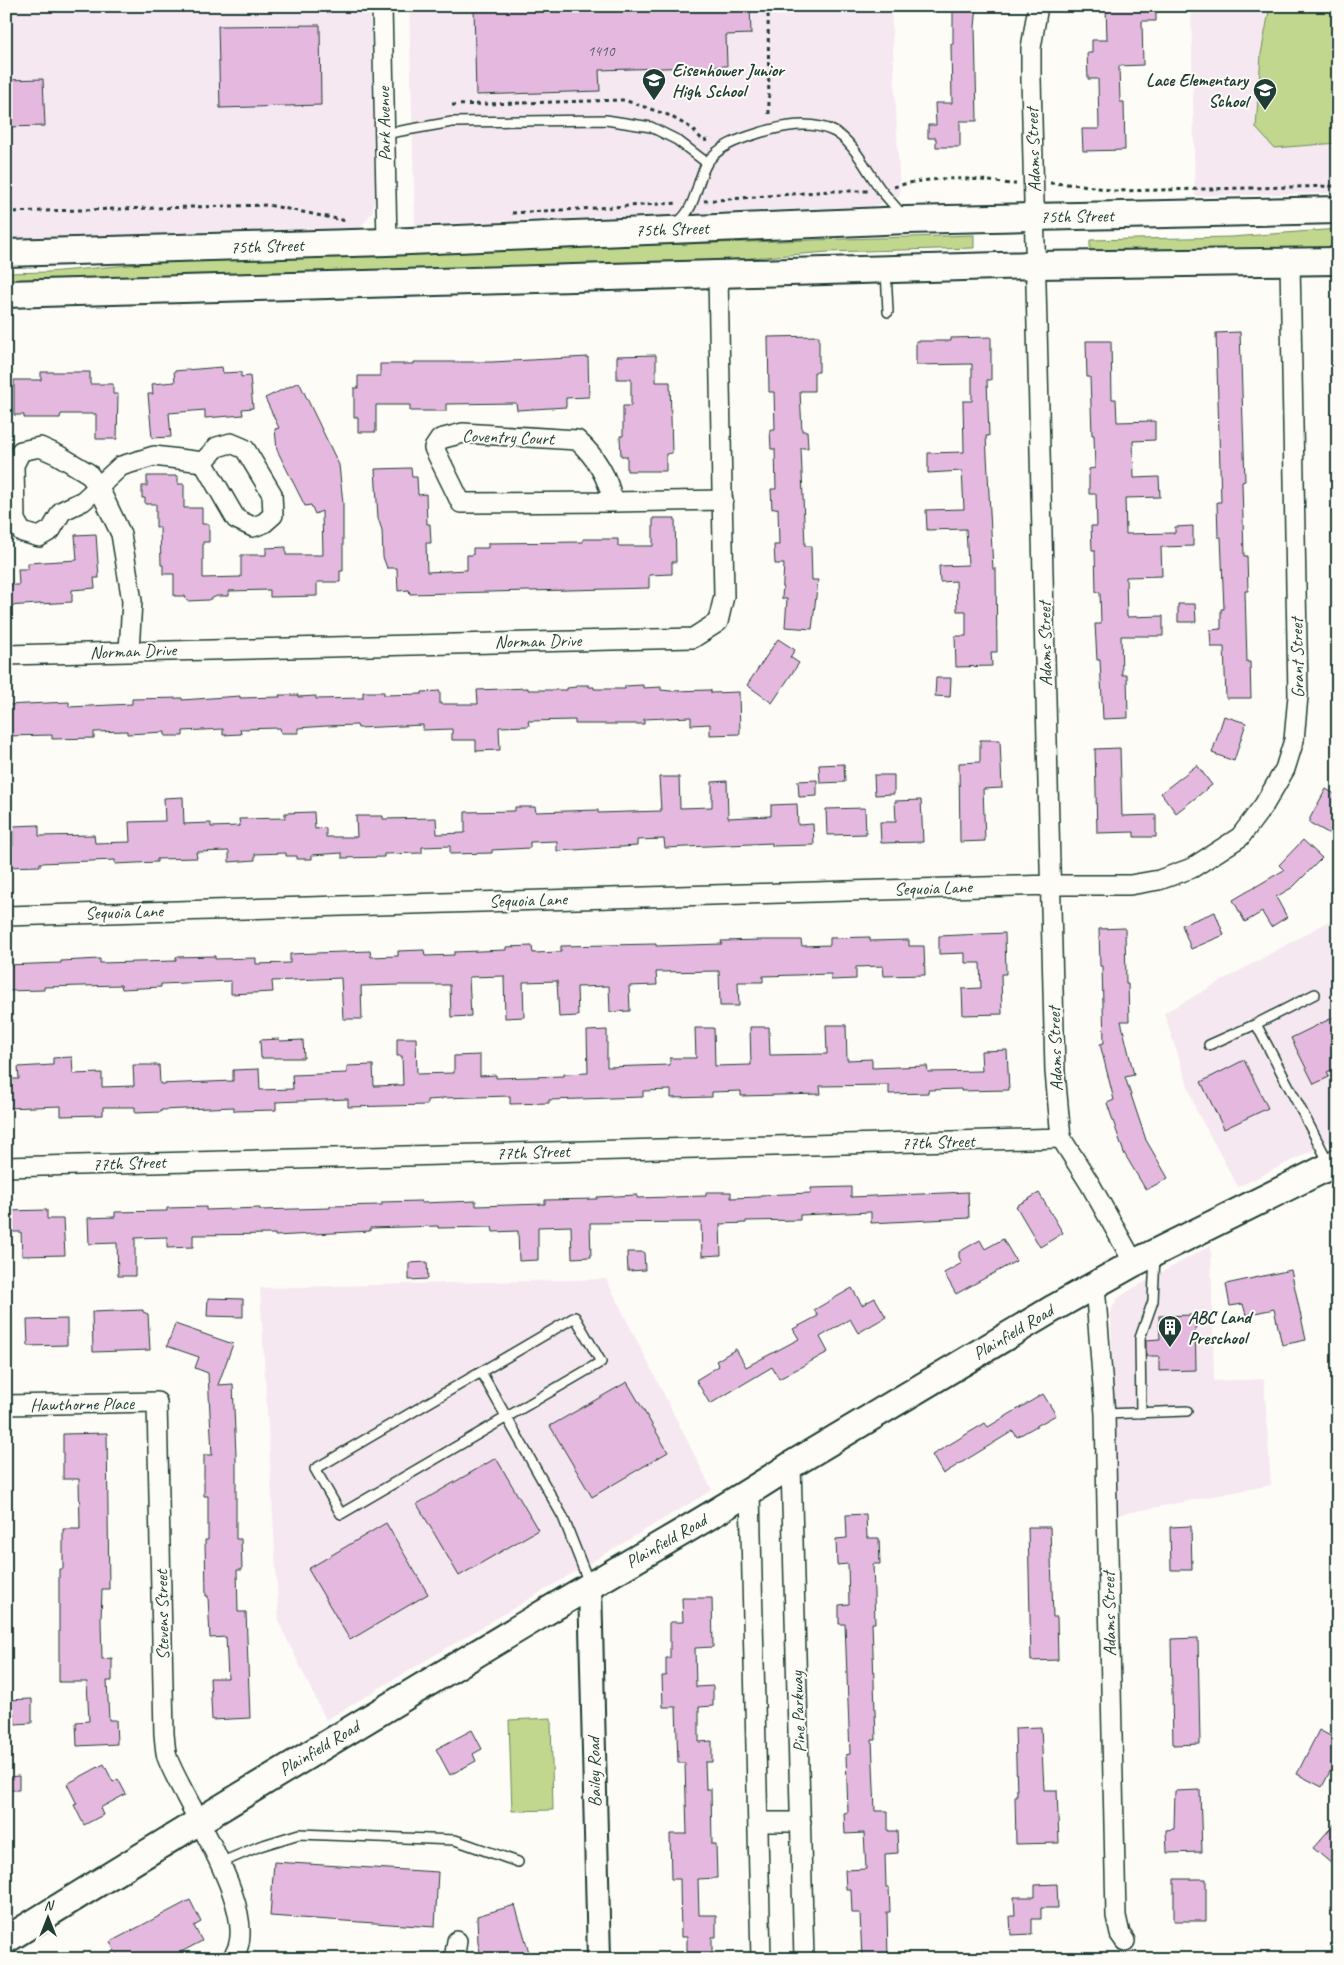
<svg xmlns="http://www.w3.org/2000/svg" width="1344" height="1965" viewBox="0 0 1344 1965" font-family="Caveat,sans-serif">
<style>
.built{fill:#f6e8f0}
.green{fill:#c0d78d;stroke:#708a60}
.building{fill:#e5b9df;stroke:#1f3d34}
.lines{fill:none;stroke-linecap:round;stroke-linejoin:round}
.service-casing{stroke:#1f3d34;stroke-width:12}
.minor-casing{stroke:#1f3d34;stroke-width:22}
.tertiary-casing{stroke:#1f3d34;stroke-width:26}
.secondary-casing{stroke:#1f3d34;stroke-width:30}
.path{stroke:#1f3d34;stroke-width:3;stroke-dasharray:4 4;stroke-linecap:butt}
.service{stroke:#fdfcf7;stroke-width:9}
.minor{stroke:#fdfcf7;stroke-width:19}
.tertiary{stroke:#fdfcf7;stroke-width:22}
.secondary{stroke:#fdfcf7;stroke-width:26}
.labels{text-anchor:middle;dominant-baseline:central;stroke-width:4;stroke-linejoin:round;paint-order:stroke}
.number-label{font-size:15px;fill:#505c5f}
.poi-label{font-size:18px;font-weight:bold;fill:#1f3d34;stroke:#fdfcf7;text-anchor:start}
.street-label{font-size:18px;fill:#1f3d34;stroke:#fdfcf7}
</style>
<rect width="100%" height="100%" fill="#fdfcf7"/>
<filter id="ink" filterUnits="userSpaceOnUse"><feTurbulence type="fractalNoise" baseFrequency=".02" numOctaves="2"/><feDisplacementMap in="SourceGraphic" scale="10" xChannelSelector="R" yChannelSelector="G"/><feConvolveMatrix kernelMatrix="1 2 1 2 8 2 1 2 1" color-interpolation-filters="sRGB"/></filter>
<g filter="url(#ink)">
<path class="built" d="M6,6H370L375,176V199L372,213L361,227L336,232L6,242Z
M409,6H891L900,196L873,206L415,225Z
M1191,6H1338V193L1195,196Z
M1338,916V1138L1238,1187L1196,1110L1164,1013Z
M1211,1245L1214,1381L1264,1379L1271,1485L1116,1515L1111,1314L1113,1306L1118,1298L1127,1292Z
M606,1279L712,1490L326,1720L279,1623L260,1288Z"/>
<path class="green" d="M1270,6H1338V143L1274,148L1256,128L1261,54Z
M1338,229V247L1117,253L1090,251V240L1232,237Z
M974,235V248L828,252L687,263L6,282V273L48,272L199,259Z
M551,1718L553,1810L512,1811L509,1720Z"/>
<path class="building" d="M474,6H750L751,34L726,35L727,66L599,70L600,91L476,95Z
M953,6H977L975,27L977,121H960V147H936V138H928V125H936L935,103H952L951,44H953Z
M1106,6H1156V21H1142L1143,65L1119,66L1120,102H1124L1125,150L1083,151L1082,129H1099L1098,79H1088L1087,53H1092V40H1107Z
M320,25L321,105L220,108L218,26Z
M43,79L45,126L6,127V80Z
M1240,332L1245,481L1242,482L1244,556H1247L1248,591H1245L1247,662H1250L1251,698H1226L1224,647H1211L1210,630L1221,629V609H1224L1221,537H1218L1217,502H1221L1216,333Z
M819,336V372H814V391H800L802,431H807L808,448H801L805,546H811L812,580H818L812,629L785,627L787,599H782L784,564H775L774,545H779L778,508L772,509L771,489H776L775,449H771L770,430H775L774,392H769L768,337Z
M991,337V380H987L989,436H986L993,569H996L997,652H991L992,666L956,667L955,636H966V611H957L956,581L940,582L939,566L968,565L966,529L927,530L926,510L964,509L962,471L928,473V453L964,452L963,401H972V364L916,365V341H951V338Z
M1086,341H1111L1112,399H1116L1117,422L1155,421V440L1133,441L1134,478L1159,477L1160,497L1125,498L1126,534L1175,533V527L1193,526V546L1161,547L1162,576L1126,577L1127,617L1163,616V636H1121L1122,675H1127L1128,718L1103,719L1100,660H1097L1095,624H1101L1100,592H1096L1095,550H1092L1091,526H1097L1096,494H1089V469L1095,468L1094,435H1092L1090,377H1087Z
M656,355V382H670L672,453L666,454V471H627V456H621L620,436H623V406H631V379H617V356Z
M588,357L589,397L566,398V407L517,410L516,403L446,404V411H410V405H376V432H358V417H354V388H358V376H380V364H414V362H492Z
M222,367L223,373L241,372V377L250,376L253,408L242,409L243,415L205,418V410L169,413L171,437L152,438L148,394H153L152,384L175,382L174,371Z
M41,372H90V384H113V394H118L117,439H96V414H61L60,418H24V415H14V380H41Z
M299,382L339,465L343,503V571H340V582H317V596L270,597V590L229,591V596H217L208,600L187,601L185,596H174V574H163V565H161L160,527H156V504H145V498H142V486H147V476H178V484H184V508H202V524H209V542H203V578L241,577V555H266V548L286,547V555H323L322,511L315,514L311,505L305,506L277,450L275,429L279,428L265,398Z
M411,468L412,477H417L418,495L426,494L427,524H430L431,543H426L427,572L467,570V555H473V548H488V543L583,542V539H618V546H653V518H675L676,562H672V574L649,575V588L410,594L409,590L398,591L397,568H387L383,557L382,530L378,518L375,469Z
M96,534L99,578H94L95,588L72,590V602L6,606V585H19L18,569H28V563L77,560L75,535Z
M1178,604H1195L1196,622H1178Z
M778,639L795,650L790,657L799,663L772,703L747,685Z
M936,678H951L950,697L935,696Z
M576,685H589V687H594V689H625V686L643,685V688L661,687V690L671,691L711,690V693L739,692L740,734L710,735V724L691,725V717L644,719V724H575V720L528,721L529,726L499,727L500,750L476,751V740H452V729L423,730V725L358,728L357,725L326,726L298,728V733H281L280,728L240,729L241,734L223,735V729L183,731V736H165V732L127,734V731L94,732V738L52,739V735L6,736V705L69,702V707L132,704V699L182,698V700L240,696V698L280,697L279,695H298V697L316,696V699L363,698V692H384V695L422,694V692L440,691V704H478L477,690L528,688V690H567V688L576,687Z
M1224,716L1246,723L1234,761L1212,753Z
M980,740H1000L1002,788L983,789L985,841L960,842L959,763L980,762Z
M1120,748L1122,816L1156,815V837H1134V832L1097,833L1095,749Z
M844,764L845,782L820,783L819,765Z
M1197,765L1212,785L1176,813L1161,793Z
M874,775H894V794L875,795Z
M659,777H679L680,808L712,807V782L727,781L728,818L771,816V805L797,804L798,825L813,824L814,845L772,846V843L665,848L664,839L637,840V846L557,851V841L530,842V848L492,850V853L450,854V846L422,847V853L384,854V857L342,858V853L312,855V859H297V856H286V853L255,854V860L229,862V851L196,852L197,858L157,859V862L115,864V860L40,863V866L6,867V846H13V826L39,825V836L94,835L95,843L130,842L129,822L165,821L164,798L183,797L184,824L211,823V827L240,826L239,819L285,818V813L314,812L315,829L326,828V837H357L356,816H383V819L436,818L437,834L465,833V812L515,811V807H535L536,812L598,810V813L661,811Z
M817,780V796L799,797L798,781Z
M1326,789L1338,796V820L1330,834L1310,823V818Z
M921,800L923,842L881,843L880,822H896L895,801Z
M865,808L866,834L827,835L826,809Z
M1303,840L1322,858L1293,887L1276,897L1287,917L1271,927L1262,912L1245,922L1233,900L1284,870L1279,865Z
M1215,912L1224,935L1191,949L1182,925Z
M1125,928L1126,984H1128L1129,1021H1121L1134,1075L1125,1077L1146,1140L1168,1178L1146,1190L1124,1153L1107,1103L1114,1100L1100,1044L1104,1043L1102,966H1100L1099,929Z
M1005,933L1006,974H1001L1002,1014L963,1015L962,989L981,988L980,963H965V953L939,954V936Z
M870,937V941L909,940V946H924L925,975L884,976L883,966L856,967V979L831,980V974L763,976V982H738L739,1006H720L719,971L656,972L657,985L629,986L630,1011L610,1012L609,986L577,987L578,1016L559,1017L557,981L523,982L524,1017L505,1018L504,976L469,977L471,1016L451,1017L450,985H399L361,986L362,1019H343L341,978L272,981L273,992L231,994V981L161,984V987L122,989L121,985L44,987V990L6,991V965L61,963V961L100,959V963L176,961V957L215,956V959L256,958V964L290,963V954L370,951L371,957L398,956V951L424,950L425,956L454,955V952L506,950V947L532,946L533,953L561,952V946L656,944V946L722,944L721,941L762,940H801L802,946L830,945V938Z
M1334,1017L1338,1024V1067L1327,1072L1329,1077L1314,1084L1291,1038Z
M826,1025H846L847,1060L872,1059V1068L927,1066L928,1072L982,1071L981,1051L1007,1050L1009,1090L961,1091V1089L928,1090V1093L889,1094V1085L820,1086L821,1094L741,1096V1091L712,1092V1097L671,1098V1090L643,1091V1097L549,1100V1103L510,1104V1096L442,1098V1099L427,1100V1105L348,1107V1099L276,1102V1110L234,1111V1107L161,1110V1112L135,1113V1107H103V1115L61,1116V1106L6,1108V1079H19L18,1067L53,1065V1058L72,1057L73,1074L102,1073V1087L134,1086L133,1065H159L160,1084L233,1081V1070L259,1069L260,1090L293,1089L292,1075L347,1073V1066L373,1065L374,1086L403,1085L402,1056H397V1038H416L417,1074L454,1073V1056L480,1055V1076L496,1075V1078L564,1076V1074L588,1073L587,1031L607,1030V1067L670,1065V1058H696L695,1028H714L715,1066L751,1065L750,1027H769L770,1055L827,1054Z
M279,1039L280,1041L303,1040L304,1058H261L260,1040Z
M1244,1060L1268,1108L1224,1129L1201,1082Z
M851,1187V1197L968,1192L969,1218L871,1223V1212L800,1215V1220L746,1221V1223L720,1224L721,1255L702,1256L701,1222L590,1223L591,1257L572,1258L571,1226L538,1227V1260L519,1261L518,1231L493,1232L492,1227L438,1228V1226L370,1228V1231L275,1236V1234L193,1235V1247L167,1248V1237L135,1238V1276H118L117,1243L89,1244L88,1218L115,1217V1212L167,1211V1208L206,1207V1210L260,1208V1210L330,1208V1206L382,1205V1202L421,1201V1203L476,1201V1206L545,1204V1200L597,1199V1197L637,1195V1198L706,1196V1192H731V1198L760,1197V1195L811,1193V1188Z
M1039,1193L1063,1233L1040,1247L1016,1206Z
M47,1210V1219H63L65,1255L22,1256L21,1232H6V1211Z
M1003,1239L1016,1261L956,1294L944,1273L962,1263L959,1257V1252L980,1240L985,1249Z
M627,1252H644L645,1270L628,1271Z
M427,1262L428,1279L409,1280V1263Z
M1291,1270L1306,1340L1282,1345L1274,1309L1246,1315L1243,1304L1230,1306L1226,1284Z
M852,1288L862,1305L875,1298L886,1317L858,1333L850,1319L820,1337L828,1352L779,1379L772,1367L710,1404L696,1380L719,1366L716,1361L736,1349L746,1367L799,1339L793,1329L818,1316L814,1310Z
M208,1298L243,1299V1317L207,1316Z
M143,1310V1312L148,1314L150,1350L93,1352L92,1312Z
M1195,1315L1196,1370L1159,1371V1356H1146V1340L1160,1339L1159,1316Z
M67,1319V1345L28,1346L27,1320Z
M175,1324L233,1344L218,1385L233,1384L236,1456V1539H241L242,1570H237L238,1612H246L250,1718L212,1720L210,1678H228L226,1637L210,1638L208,1596H206L205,1540H208V1496H204V1455H212L208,1373L195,1368L199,1357L167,1346Z
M627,1382L668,1452L592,1497L550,1426Z
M1043,1394L1056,1415L1017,1437L1013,1431L943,1474L932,1455L985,1423L988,1427Z
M107,1433L109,1589H102L101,1620L102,1659L112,1658V1681H107L109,1720H116L117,1744L77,1746L76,1722L89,1721L87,1682H59V1569H63V1529H80L79,1479H63V1434Z
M496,1458L538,1530L459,1576L417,1504Z
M866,1514L867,1538H879L880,1564H873L875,1623H872L876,1740H872L875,1811H888V1831H897L898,1853L885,1854L886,1887H889L890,1912H887L888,1959H862L860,1913H852L851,1889H846L845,1870L866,1869L864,1833L845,1834L844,1813L848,1812L846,1755L850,1754L845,1624H839V1605L849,1604L848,1564L837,1565L836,1539L847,1538L846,1515Z
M386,1523L428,1594L350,1640L308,1569Z
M1191,1526L1192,1570H1171L1170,1527Z
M1028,1527H1050L1053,1617H1057L1058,1660L1031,1661Z
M682,1598H712L713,1647L695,1648L696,1687L713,1686V1706L699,1707V1742L712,1741V1762H705L706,1789H711L712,1844H716L717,1878L698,1879L699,1915H716V1937H712V1959H687V1937H681L680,1879H671L670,1834H687L685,1763H678L676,1707H663L662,1676H666V1658H670V1622H683Z
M1198,1638L1200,1744L1173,1745L1171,1639Z
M32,1699V1723L15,1724L14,1713H6V1700Z
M1041,1727L1044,1790H1057L1059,1843L1016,1844L1015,1795H1017L1015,1728Z
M472,1730L482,1749L473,1754L476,1761L450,1775L436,1749Z
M1319,1730L1338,1740V1756L1322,1787L1297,1774Z
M104,1764L113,1782L118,1779L126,1794L100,1808L103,1815L84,1825L74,1805L77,1804L67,1784Z
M19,1776V1790H6V1777Z
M1200,1790L1202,1852L1167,1853L1166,1830L1174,1829L1175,1791Z
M1338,1820V1869L1313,1848Z
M274,1862L438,1872L435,1927L270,1916Z
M1174,1879H1206V1921H1174Z
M1057,1884L1058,1908H1041V1919H1032V1934L1011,1935L1010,1916H1015L1014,1897H1035V1885Z
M190,1900L201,1922L194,1926L202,1941L181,1952L185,1959H119L110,1942Z
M515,1905L531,1959H482L478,1943L477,1916Z"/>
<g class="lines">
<g class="service-casing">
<path id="service" d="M384,134L452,122L606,120L651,127L677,140L707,163
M677,223C697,208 696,181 707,163C719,145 740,139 759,133C782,126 810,120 833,131C853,140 868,173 881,190C888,199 896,207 903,216
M886,270L888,312
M1315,994L1256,1024L1329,1163
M1209,1045L1256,1024
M575,1317L601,1362L341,1514L315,1469Z
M481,1372L563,1517L589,1583
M1141,1413L1140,1338L1153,1301L1155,1255
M1105,1414L1187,1411
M220,1863L260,1846L299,1834L455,1840L518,1862"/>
</g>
<g class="minor-casing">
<path id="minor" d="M382,6L387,242
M1038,6L1031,48V78L1055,1072L1061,1138L1090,1184L1134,1263
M463,433L577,440C596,457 608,477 613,502L461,503L434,448L440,439Z
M613,502L723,500
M129,651L132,601L121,534L98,486L88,473L58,455L40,447L21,451L14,465L15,520L22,532L39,537L51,530L62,511L83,501L121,466L154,456L203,462L217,447L231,443L245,449L272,494L273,515L264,523L253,527L236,519L203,462
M6,655L693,638L718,622L724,596L718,275
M6,916L1051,885H1130L1159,880L1192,868L1240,837L1264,805L1285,769L1294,740L1298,696L1290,262
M6,1167L1061,1138
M1095,1285L1105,1414L1116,1916L1120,1934L1125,1941
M6,1405L157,1402L164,1734C165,1742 165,1750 167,1757C182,1800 268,1920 231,1959
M791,1465L804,1959
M750,1492L761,1959
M758,1822H801
M454,1959L457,1941"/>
</g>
<g class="tertiary-casing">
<path id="tertiary" d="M590,1585L599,1959"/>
</g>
<g class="secondary-casing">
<path id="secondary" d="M6,253L387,242L907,220L1338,210
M6,294L1036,265L1338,261
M6,1940C181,1831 358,1725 534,1619C620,1567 708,1520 791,1465L1054,1308L1134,1263L1338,1162"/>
</g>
<path class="path" d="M768,6L769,117
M452,105L624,100L668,115L693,129L703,141L712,139
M1050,183L1082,185L1115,191L1338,186
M894,187C918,179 956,177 982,180C993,181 1004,184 1016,184
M704,201L830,191H868
M6,212L268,205L347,221
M512,213L678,203"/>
<use href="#service" class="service"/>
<use href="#minor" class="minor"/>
<use href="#tertiary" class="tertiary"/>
<use href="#secondary" class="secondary"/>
</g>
</g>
<defs>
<g id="school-pin" transform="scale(1.25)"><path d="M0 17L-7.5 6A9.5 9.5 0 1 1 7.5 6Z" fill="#1f3d34" stroke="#fdfcf7"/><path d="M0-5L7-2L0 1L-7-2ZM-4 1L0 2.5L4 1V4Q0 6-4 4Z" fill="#fff"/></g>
<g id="building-pin" transform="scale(1.25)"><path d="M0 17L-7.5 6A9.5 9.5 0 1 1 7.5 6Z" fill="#1f3d34" stroke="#fdfcf7"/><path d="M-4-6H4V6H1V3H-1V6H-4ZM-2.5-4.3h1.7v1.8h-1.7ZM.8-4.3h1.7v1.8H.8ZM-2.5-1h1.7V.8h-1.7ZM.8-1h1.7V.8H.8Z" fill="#fff"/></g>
</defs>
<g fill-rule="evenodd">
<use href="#school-pin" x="654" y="80"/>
<use href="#school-pin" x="1265" y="90"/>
<use href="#building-pin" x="1170" y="1327"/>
</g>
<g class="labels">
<g class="number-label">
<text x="601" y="51">1410</text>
</g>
<g class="poi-label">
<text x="672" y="70">Eisenhower Junior<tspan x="672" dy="21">High School</tspan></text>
<text x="1248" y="80" text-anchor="end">Lace Elementary<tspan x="1248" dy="21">School</tspan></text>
<text x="1188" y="1317">ABC Land<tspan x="1188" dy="21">Preschool</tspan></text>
</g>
<g class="street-label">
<text transform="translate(384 124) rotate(-91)">Park Avenue</text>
<text transform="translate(1033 150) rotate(-92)">Adams Street</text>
<text transform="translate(1077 216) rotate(-1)">75th Street</text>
<text transform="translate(672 229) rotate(-2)">75th Street</text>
<text transform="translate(267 246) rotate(-2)">75th Street</text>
<text transform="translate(508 437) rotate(2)">Coventry Court</text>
<text transform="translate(538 641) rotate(-1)">Norman Drive</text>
<text transform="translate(1045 644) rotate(-91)">Adams Street</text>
<text transform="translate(133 651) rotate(-2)">Norman Drive</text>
<text transform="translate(1297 658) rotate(-91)">Grant Street</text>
<text transform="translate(933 888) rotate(-2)">Sequoia Lane</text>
<text transform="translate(528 900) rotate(-2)">Sequoia Lane</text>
<text transform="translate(124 912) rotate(-2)">Sequoia Lane</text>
<text transform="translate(1055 1049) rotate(-92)">Adams Street</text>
<text transform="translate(938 1142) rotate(-2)">77th Street</text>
<text transform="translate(533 1152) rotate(-2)">77th Street</text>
<text transform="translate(129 1163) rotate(-2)">77th Street</text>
<text transform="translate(1013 1332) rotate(-31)">Plainfield Road</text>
<text transform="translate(82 1404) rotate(-1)">Hawthorne Place</text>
<text transform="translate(666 1541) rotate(-30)">Plainfield Road</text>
<text transform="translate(1109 1614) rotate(-91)">Adams Street</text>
<text transform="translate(162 1615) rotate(-91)">Stevens Street</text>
<text transform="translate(798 1712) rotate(-92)">Pine Parkway</text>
<text transform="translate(319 1748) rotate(-31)">Plainfield Road</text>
<text transform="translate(594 1772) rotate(-91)">Bailey Road</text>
</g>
</g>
<rect width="1344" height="1965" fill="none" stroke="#fdfcf7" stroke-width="25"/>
<rect x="12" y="12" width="1319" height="1940" fill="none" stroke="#1f3d34" stroke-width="2" filter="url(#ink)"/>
<g transform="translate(48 1918)" stroke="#fdfcf7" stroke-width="4" paint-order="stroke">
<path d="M0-4L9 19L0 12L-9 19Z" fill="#1f3d34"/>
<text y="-8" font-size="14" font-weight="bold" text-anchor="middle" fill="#1f3d34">N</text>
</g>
</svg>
